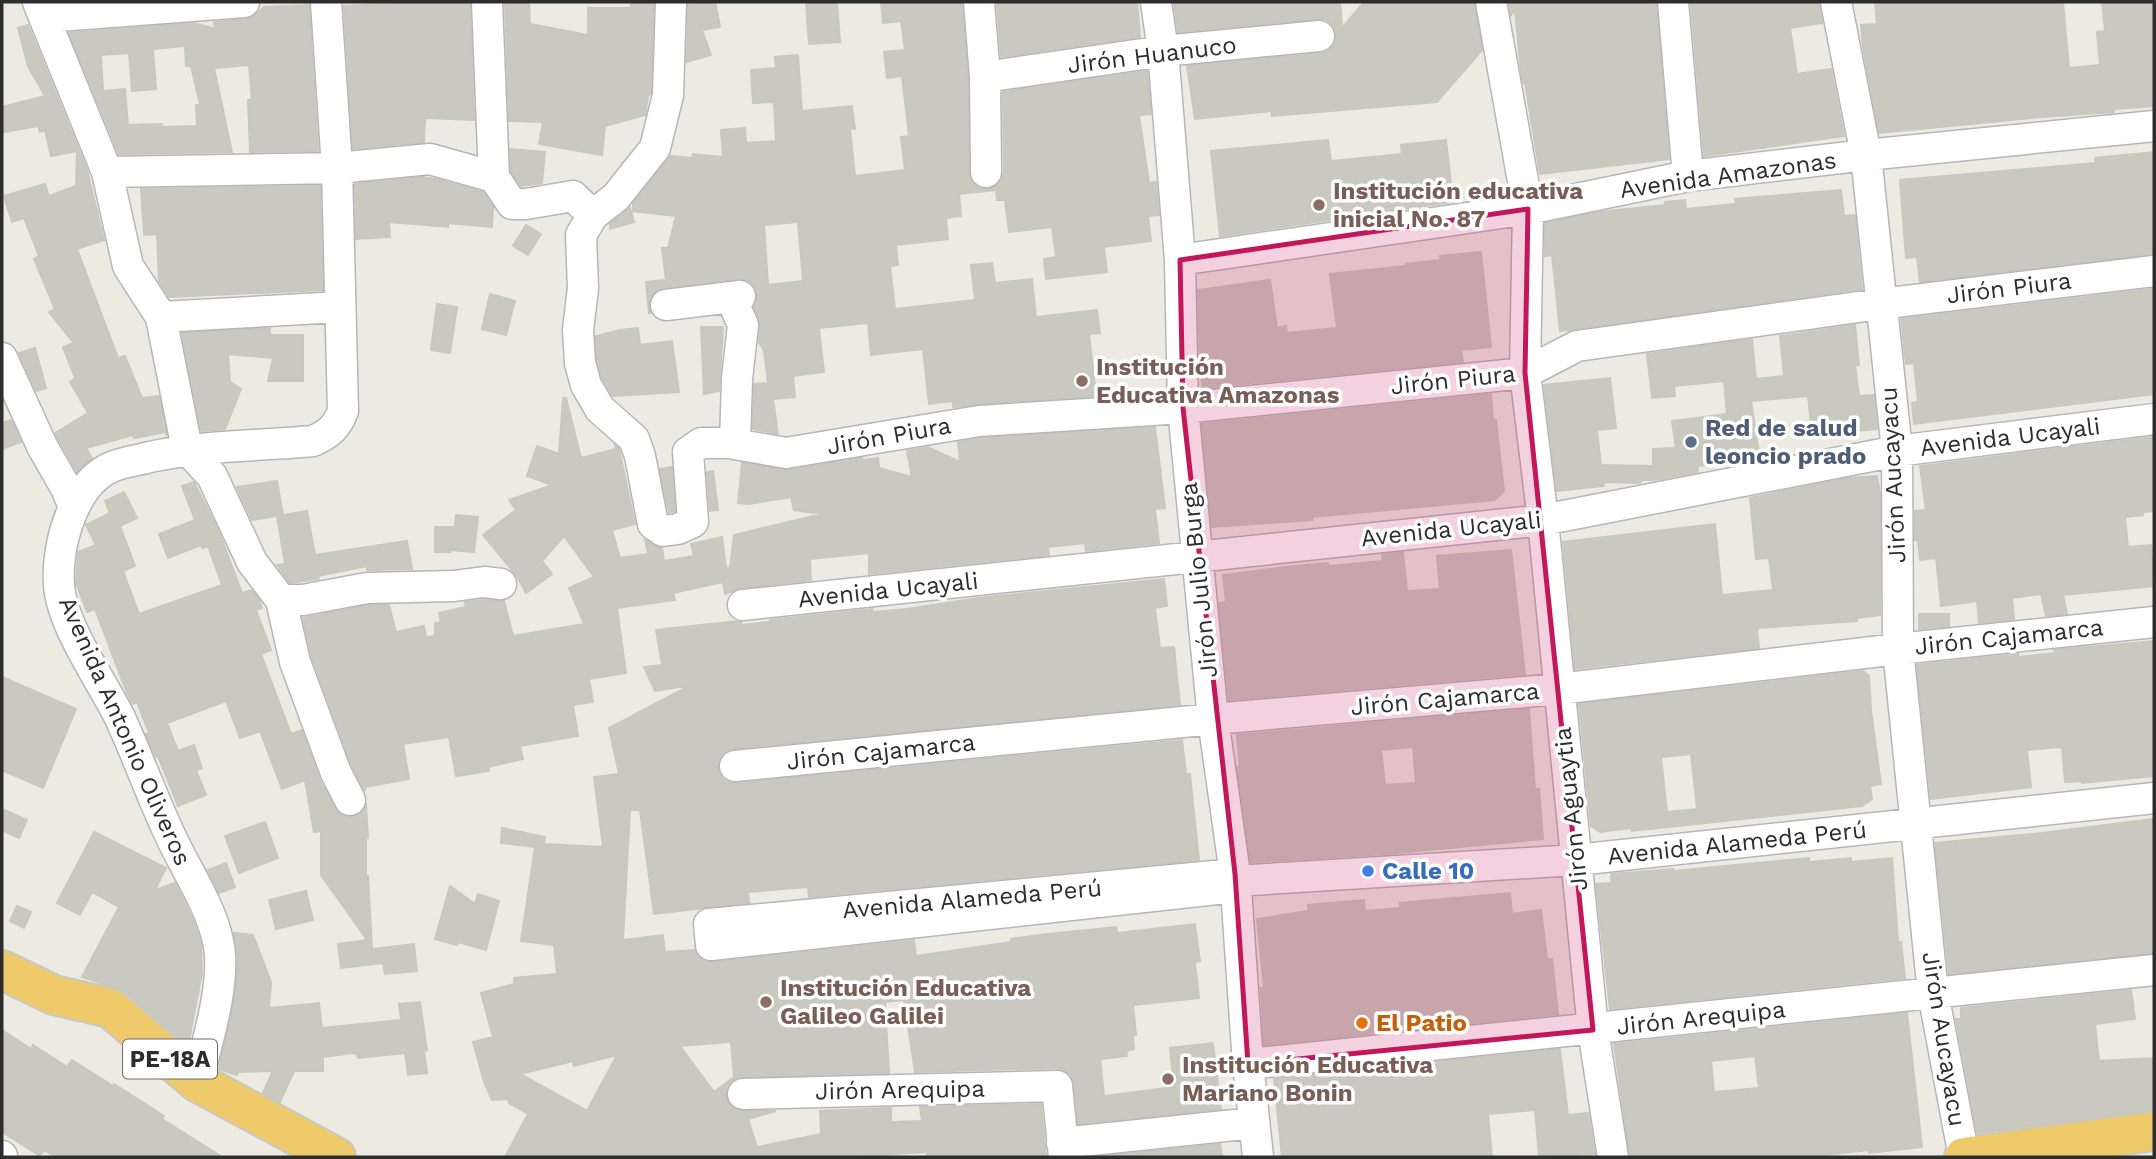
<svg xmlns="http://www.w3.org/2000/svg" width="2156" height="1159" viewBox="0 0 2156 1159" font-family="'Work Sans',sans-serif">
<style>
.building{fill:#c9c9bf;stroke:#c8c8bb;stroke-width:2;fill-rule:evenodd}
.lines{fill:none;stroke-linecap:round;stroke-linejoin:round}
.minor-casing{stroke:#b6b5bf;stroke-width:33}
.highway-casing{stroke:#c8c8c8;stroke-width:42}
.minor{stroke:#fff;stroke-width:30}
.highway{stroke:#eeca6b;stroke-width:38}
.marked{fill:#c2185b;fill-opacity:0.2;stroke:#c2185b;stroke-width:5;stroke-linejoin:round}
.education-dot{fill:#8d6e63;stroke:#fff;stroke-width:2.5}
.service-dot{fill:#5c6f8a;stroke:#fff;stroke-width:2.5}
.shop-dot{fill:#3f7fe0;stroke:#fff;stroke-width:2.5}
.food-dot{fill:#e8710a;stroke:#fff;stroke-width:2.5}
.labels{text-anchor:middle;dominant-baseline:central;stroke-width:7;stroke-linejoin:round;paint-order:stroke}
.shield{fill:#fff;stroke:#6c6c6c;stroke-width:2}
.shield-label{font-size:23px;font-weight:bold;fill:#2d2d2d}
.street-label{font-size:24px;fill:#2d2d2d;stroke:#fff}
.education-label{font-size:24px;font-weight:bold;fill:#785e54;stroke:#fff;text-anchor:start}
.service-label{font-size:24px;font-weight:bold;fill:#4e5e75;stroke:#fff;text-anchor:start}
.shop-label{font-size:24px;font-weight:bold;fill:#366cbe;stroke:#fff;text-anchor:start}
.food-label{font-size:24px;font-weight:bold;fill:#c56008;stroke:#fff;text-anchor:start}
</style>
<rect width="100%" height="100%" fill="#edebe1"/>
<path class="building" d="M413,2H470L474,120L425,118L424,142L353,149L344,6Z
M505,2H529L530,24L588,35V8H631V2H654L651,93L648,96L645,115L605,126L602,155L539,144L543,122L509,121Z
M688,2H715L720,27L702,30L711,55L687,62Z
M806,2H837L840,42L809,44Z
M881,2H962L968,78L969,172L971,181L978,187L986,189L994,187L1002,180L1004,172L1003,92L1147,71L1151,114L1139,115L1149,183L1156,182L1159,215L1148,216L1151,241L1104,247L1107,272L1046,279L1044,259L1056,257L1052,227L1009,232L1005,200H997L996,190L959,194L961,216L946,218L948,239L896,245L898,265L890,266L895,309L975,300L971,265L992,263L995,283L1032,279L1036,317L1097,310L1100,333L1089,334L1096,396L978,404L953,407V401L929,404L923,349L871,355L868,323L819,328L824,372L793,376L795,397L773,399L778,434L753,429L754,384L768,383L764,351L759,342L760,326L754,307L757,295L754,285L746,280H723L720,276L721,281L663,288L656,291L650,298L649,306L651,313H649L646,282L666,280L662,248H668L676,216L633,211V203L670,156L692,158L693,154L723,157L721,130L745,128L746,143L776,141L774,102L753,103L751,70L776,68L775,57L798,55L802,111L852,106L855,129H850L855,176L905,170L901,137L909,136L902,76L887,78L884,52L905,50L901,21L883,23ZM798,222L803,281L768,285L764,225Z
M997,2H1137L1140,37L1001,57Z
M1174,2H1340L1342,28L1364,2H1474L1482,50L1437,102L1272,116V111L1195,119L1187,66L1321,53L1329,51L1335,44L1336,34L1334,26L1327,20L1317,19L1178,32Z
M1509,2H1656L1669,159L1540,174L1525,83H1523L1521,71L1515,10L1511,15Z
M1704,2H1819L1822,23L1790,28L1797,74L1831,69L1844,136L1704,156L1691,4Z
M1875,2H2063L2069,68L2100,65L2097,32L2105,31L2102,2H2154V106L2114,109V112L2041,117L1879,133L1863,47L1861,25L1877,24Z
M309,5L318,151L250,152L248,100H252L249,65L214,68L232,152L119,154L69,33L194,23L215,29L214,22L246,19L254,16L264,7ZM185,46L186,66H191L200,105H196L197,126L162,127V124L128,125L125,89L103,91L101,55L129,53L132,91L156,89L153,49Z
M28,25L87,170L104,240L77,249L118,358L125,356L142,398L159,396L167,436L165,432L134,438L133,435L86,448L92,458L77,472L55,433L88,413L70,382L75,378L63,347L74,343L49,312L55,309L34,259L39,256L24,218L12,222L4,196L45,184L49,196L76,186L77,151L51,156L45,130L40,132L38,126L4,132L2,107L45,96L28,66L18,28Z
M1328,140L1331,161L1402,154L1401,145L1446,140L1453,202L1220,236L1211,151Z
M510,149L545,152L542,183L521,186L511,171Z
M2154,152V254L1920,282L1917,257L1906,258L1900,180L2096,163L2095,158Z
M421,177L435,179L483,192L493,207L492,227L448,223V227L389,222L390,237L356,239L355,184Z
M320,186L323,290L169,297L159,281L157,234L144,235L141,189Z
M1841,190L1844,216L1855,215L1862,289L1560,331L1552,255L1545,256V223L1598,212L1665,205V202L1685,200L1686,209L1736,204L1735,199Z
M630,208L634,222L610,229V224Z
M526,225L541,234L528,255L513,246Z
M1481,252L1491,347L1461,350L1463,362L1203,388L1200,366L1198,290L1270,280L1277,328L1286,326L1287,333L1337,328L1330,274L1406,266V264L1441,260L1440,256Z
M2154,289V394L1914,424L1912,403L1918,402L1914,363L1906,364L1901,319Z
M490,294L515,301L506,335L482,329Z
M437,304L457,307L450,353L431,350Z
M1855,325L1859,365H1855L1859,396L1874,395L1877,429L1812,435L1808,396L1751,401L1760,460L1697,466L1698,472L1655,480H1642L1640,483L1603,482L1604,486L1557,491L1544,385L1610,378L1616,428L1597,430L1601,465L1653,466V449L1676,448L1672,421L1727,414L1724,381L1674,386L1675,396L1652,398L1647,354L1752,339L1756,379L1784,376L1780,336Z
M701,327H723L719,391L704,394Z
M270,328V335H303V381H268L273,358L228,354L230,382L241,389L225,429L201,431L182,333Z
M638,328L640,345L672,341L679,392L613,396L602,378L597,360L596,336L620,330Z
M35,348L46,388L36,391L19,353Z
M1491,394L1493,420H1496L1504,491L1495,500L1312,517V520L1212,527L1202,424Z
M563,398H566L581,458L616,449L615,445L619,449L635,524L612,530L620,558L648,554L645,540L662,548L664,561L694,556L691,544L722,537L726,568H730L734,535L822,514L794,510L791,497L749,504L738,503L742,463L788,470L862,458V460L878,458L879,468L912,477L907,451L928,447L960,462L958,442L981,438L1155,427L1165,508L1155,509L1159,543L1086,551L1085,543L1048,547L1049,555L869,574V553L810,559L811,580L741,588L725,594L723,582L673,593L675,600L617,608L626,673L589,679L593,702L573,705L578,736L520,746L523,759L488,767L489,771L456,776L449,737L403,744L409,779L365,787V791L352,766L312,657L303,618L369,605H389L396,632L424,626L426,637L435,636V623L441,622L439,613L466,607L465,602L484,600L504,601L513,636L584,624L569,588L594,577L564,536L542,561L552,574L526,593L517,576L483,535L516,510L509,500L552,485L527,476L537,446L559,454Z
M11,420L21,442L2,449V423Z
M2154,437V511L2143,512V515L2125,517L2128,547L2151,545L2154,586L2063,595L2067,614L2046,616L2041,594L2012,598L2014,619L1979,623L1977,601L1941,606L1936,558L1920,560L1918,540H1915V511L1926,510L1920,466Z
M672,467L675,511L669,513L660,469Z
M713,471L718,510L710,511L707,472Z
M1877,476L1880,493V615L1857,618V621L1757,628L1759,648L1575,669L1563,542L1715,524L1722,595L1773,590L1769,558L1756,559L1750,498L1848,478Z
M277,481L283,515L252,520L237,487Z
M194,482L219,532L242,593L252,590L260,601L262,608L256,610L271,650L261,654L291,734L302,730L320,781L340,814L349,817L357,816L366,805L368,838H366V876H368L372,949L414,944L417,971L385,974L383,963L341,968L338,944L367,940L321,875V831L314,832L305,780L282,789L260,731L240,738L226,701L167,723L178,751L194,745L202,768L196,770L206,795L178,806L158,756L156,757L146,734L149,733L137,702L133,704L127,693L95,609L87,612L76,583L78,552L96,545L86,525L110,513L105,501L124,492L137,518L120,526L135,566L123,571L139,614L222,585L208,546L202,548L201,545L168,558L159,534L195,520L182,486Z
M307,511L315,555L407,541L412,569L367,570V566L318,576L319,579L290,583L277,565L285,564L277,516Z
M456,515L478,517L474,552L450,550V552H435V527H455Z
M1511,550L1525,674L1229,700L1219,603L1226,602L1223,575L1294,566L1328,563L1329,566L1383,561L1382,555L1403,552L1407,591L1440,589L1437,556Z
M1164,579L1167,606L1155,608L1160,648L1174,647L1180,705L733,749L725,751L719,758L718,768L721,777L727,782L737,783L1182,740L1186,774H1190L1199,860L809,897L808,887L748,892L749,903L654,914L640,810H630L623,940L663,935L665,952L695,950L703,961L713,962L914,940L916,956L1011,942V939L1047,934L1116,927L1117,933L1195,924L1200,961L1195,962L1199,998L1133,1005L1136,1035H1133L1134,1049L1126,1051L1127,1056L1100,1059L1104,1096L1174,1087L1170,1048L1213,1043L1221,1109L1078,1124L1074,1084L1071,1076L1064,1070L1057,1068L915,1072L904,1000L885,1002L889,1073L743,1077L733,1080L727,1086L726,1094L728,1102L734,1109L743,1111H776L748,1119L757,1147L821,1134L820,1111L891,1108V1122L922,1121L920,1107L1041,1104L1046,1157H927V1152L849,1157H505L528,1114L509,1103L508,1099L492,1100L484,1082L473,1042L493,1037L481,993L514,984V978L557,974L554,945L521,941L535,847L501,843L502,828L545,837L544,844L603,847L594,777L619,774L609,728L691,685L655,691L644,667L662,665L656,630L738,621L741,622V625L770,622V620L872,609V612L907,609L978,598ZM731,1042L734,1077L714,1092L680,1046ZM617,1055L587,1111L520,1074L573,1061L574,1066Z
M1919,614H1949V626L1919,629Z
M2154,641V776L2082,783V781L2065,782L2062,747L2027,750L2031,787L1931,799L1917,665L2018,654V657L2055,653L2054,650Z
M1863,671L1869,676L1871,711L1881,784L1870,786L1872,799L1862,806L1632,831L1631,828L1600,832L1591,826L1579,704ZM1691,754L1697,809L1667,812L1661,757Z
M2,677L76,709L43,788L2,770Z
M1529,709L1535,789H1539L1543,839L1386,854L1251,862L1237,767H1240L1237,735ZM1413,747L1416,783L1385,785L1381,750Z
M2,809L27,820L19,838L2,830Z
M2154,819V953L1949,974L1935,843L2042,833Z
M265,822L278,858L239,873L225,836Z
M94,832L166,868L155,890L175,883L193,920L201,944L202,973L188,1046L124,991L82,977L119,907L92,892L80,915L57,903Z
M1809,858V862L1851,858V862L1892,858L1898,942H1901L1905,978L1610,1009L1596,884L1612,883L1611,874L1673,869V871Z
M226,863L235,887L219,893L208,870Z
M450,886L475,904L478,894L499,901L486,950L458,942L457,945L435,939Z
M306,891L313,920L276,929L269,900Z
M1510,893L1512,914L1541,910L1547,959H1552L1558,1014L1264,1045L1261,988H1264L1257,919L1308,911V905L1364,900L1365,911L1400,908V903Z
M17,906L31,912L24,928L10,921Z
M234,933L253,935L271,982L269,1008L319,1003L322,1028L401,1020L399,1004L420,1002L427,1050L424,1051L427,1073L408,1075L405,1053L358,1058L357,1054L353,1053L323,1057V1071H294L280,1102L263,1093L273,1071L238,1072L237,1075L219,1069L235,994L238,957Z
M2131,990L2135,1019L2095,1024L2099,1061L2154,1058V1110L1977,1133L1956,1019H1961V1008Z
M1907,1013L1922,1147L1869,1153L1868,1150L1824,1155V1157H1630L1614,1044ZM1755,1056L1759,1088L1714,1092L1711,1061Z
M2,1030L31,1049L33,1045L67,1067L72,1060L113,1086L114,1084L164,1116L162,1119L222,1157H57L44,1150L40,1156L2,1132Z
M1560,1049L1568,1115L1588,1113L1595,1154L1539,1157L1535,1110L1488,1114L1492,1157H1282L1274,1079Z
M1220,1144L1222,1157H1094Z"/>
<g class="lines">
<g class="minor-casing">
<path id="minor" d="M38,2L107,172L128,266L161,317L187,449
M487,2L494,177
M979,2L985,77L986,172
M1156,2L1163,51L1180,260L1183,408L1213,719L1235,874L1248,1064L1258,1157
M1491,2L1528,209L1525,373L1543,520L1593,1030L1613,1157
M1673,2L1688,176
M1836,2L1866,155L1897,451L1898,649L1933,993L1964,1157
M45,17L244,2
M985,77L1163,51L1319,36
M107,172L337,168L430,159L494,177L512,204H526L573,196L593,215L581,235L583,288L578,330L580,363L586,385L600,409L634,439L640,456L653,524L663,531L678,529L693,522L688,452L701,443H729L786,453L979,421L1183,408L1525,373L1577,346L1880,304L2154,271
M593,215L616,197L655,148L668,95L671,2
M1180,260L1528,209L1688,176L1866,155L2154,126
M666,305L740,296L735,307L743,325L737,379L735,444
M161,317L339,307
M2,358L42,446L66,488L74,507
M187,449L212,476L252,562L281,600L295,662L336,773L350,800
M281,600H303L367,588L454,586L484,582L501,584
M743,605L1543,520L1897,451L2154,419
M735,766L1213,719L1559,689L1898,649L2154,622
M1234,881L1576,860L2154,798
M1235,887L711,945L709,924L1235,874
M1248,1064L2154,970
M197,1082C207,1043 227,980 218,941C210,904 186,870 170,835C152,797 138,757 120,718C102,681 61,625 59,584C56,545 74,481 114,466C125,462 139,460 150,457C205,445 258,446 313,441C329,434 337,427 343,411L337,168L326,2
M743,1094L1057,1086L1064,1157
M1062,1143L1254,1123
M2,1156V1157"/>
</g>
<g class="highway-casing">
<path id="highway" d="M2,970L54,995L110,1008L197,1082L336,1157
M1964,1157L2154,1131"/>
</g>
<use href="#minor" class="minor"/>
<use href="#highway" class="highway"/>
</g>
<path class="marked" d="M1528,209L1525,373L1593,1030L1248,1064L1235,874L1183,408L1180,260Z"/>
<g class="education-dot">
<circle cx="1319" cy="205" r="7"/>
<circle cx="1082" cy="381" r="7"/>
<circle cx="766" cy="1002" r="7"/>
<circle cx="1168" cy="1079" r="7"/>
</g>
<circle class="service-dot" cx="1691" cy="442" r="7"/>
<circle class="shop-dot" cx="1368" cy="871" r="7"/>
<circle class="food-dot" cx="1362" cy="1023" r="7"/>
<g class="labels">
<rect class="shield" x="123" y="1039.5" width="94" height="39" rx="5"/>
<g class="shield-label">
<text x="170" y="1059">PE-18A</text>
</g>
<g class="street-label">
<text transform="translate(1152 55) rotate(-7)">Jirón Huanuco</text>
<text transform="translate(1728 175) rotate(-8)">Avenida Amazonas</text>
<text transform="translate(2009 288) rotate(-7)">Jirón Piura</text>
<text transform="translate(1453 380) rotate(-6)">Jirón Piura</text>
<text transform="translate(889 436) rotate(-10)">Jirón Piura</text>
<text transform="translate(2010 437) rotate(-7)">Avenida Ucayali</text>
<text transform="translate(1893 475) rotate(-93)">Jirón Aucayacu</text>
<text transform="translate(1451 529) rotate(-6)">Avenida Ucayali</text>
<text transform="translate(1199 580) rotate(-96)">Jirón Julio Burga</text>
<text transform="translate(888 590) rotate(-6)">Avenida Ucayali</text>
<text transform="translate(2009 637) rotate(-6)">Jirón Cajamarca</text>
<text transform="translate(1445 699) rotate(-5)">Jirón Cajamarca</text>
<text transform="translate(125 731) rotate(66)">Avenida Antonio Oliveros</text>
<text transform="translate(881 752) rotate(-6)">Jirón Cajamarca</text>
<text transform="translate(1571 809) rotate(-96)">Jirón Aguaytia</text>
<text transform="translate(1737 843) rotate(-6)">Avenida Alameda Perú</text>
<text transform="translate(972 899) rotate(-5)">Avenida Alameda Perú</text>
<text transform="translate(1701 1018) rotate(-6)">Jirón Arequipa</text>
<text transform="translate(1944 1039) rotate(81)">Jirón Aucayacu</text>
<text transform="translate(900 1090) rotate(-1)">Jirón Arequipa</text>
</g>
<g class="education-label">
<text x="1333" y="191">Institución educativa<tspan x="1333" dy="28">inicial No. 87</tspan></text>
<text x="1096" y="367">Institución<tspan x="1096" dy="28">Educativa Amazonas</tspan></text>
<text x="780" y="988">Institución Educativa<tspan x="780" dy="28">Galileo Galilei</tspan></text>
<text x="1182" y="1065">Institución Educativa<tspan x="1182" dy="28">Mariano Bonin</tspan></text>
</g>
<g class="service-label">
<text x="1705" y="428">Red de salud<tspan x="1705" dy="28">leoncio prado</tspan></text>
</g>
<g class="shop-label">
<text x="1382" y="871">Calle 10</text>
</g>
<g class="food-label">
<text x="1376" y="1023">El Patio</text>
</g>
</g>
<rect width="2156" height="1159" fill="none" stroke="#2d2d2d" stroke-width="7"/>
</svg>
